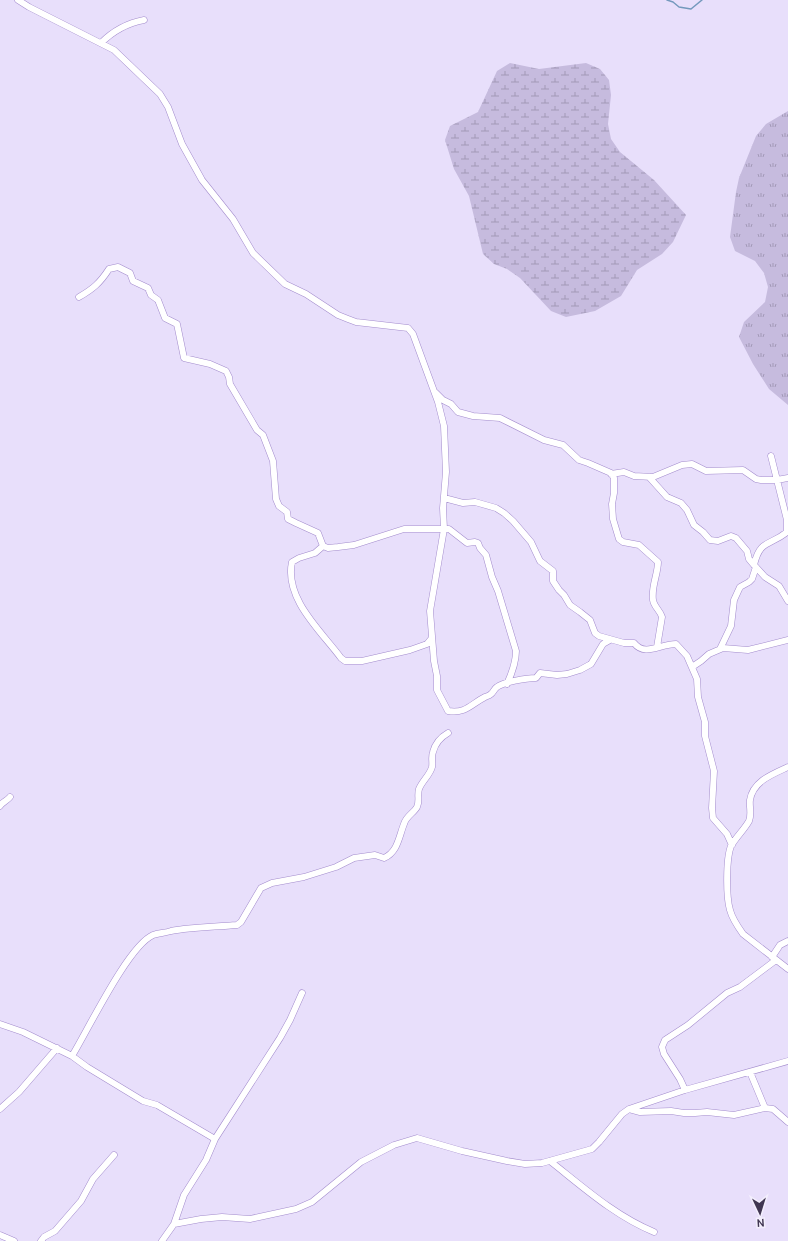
<svg xmlns="http://www.w3.org/2000/svg" width="788" height="1241" viewBox="0 0 788 1241" font-family="Cabin,sans-serif">
<style>
.grass{fill:url(#grass-tufts)}
.wetland{fill:url(#wetland-marsh)}
.lines{fill:none;stroke-linecap:round;stroke-linejoin:round}
.stream{stroke:#7499bd;stroke-width:1.5}
.minor-casing{stroke:#a38ccd;stroke-width:7}
.minor{stroke:#fff;stroke-width:6}
</style>
<defs>
<pattern id="grass-tufts" width="24" height="20" patternUnits="userSpaceOnUse"><rect width="24" height="20" fill="#c6bbde"/><path d="M3 7l-1-3M5 7V3M7 7l1-3M15 17l-1-3M17 17v-4M19 17l1-3" fill="none" stroke="#a299b7"/></pattern>
<pattern id="wetland-marsh" width="20" height="14" patternUnits="userSpaceOnUse"><rect width="20" height="14" fill="#c6bbde"/><path d="M1 5h8M5 5V1M11 12h8M15 12V8" fill="none" stroke="#a299b7"/></pattern>
</defs>
<rect width="100%" height="100%" fill="#e8dffb"/>
<path class="grass" d="M788,111V405L769,389L753,364L739,337L744,322L765,302L768,287L764,273L755,261L735,251L730,237L736,192L739,178L756,136L766,124Z"/>
<path class="wetland" d="M510,63L539,69L586,63L600,69L609,80L611,95L608,124L611,139L620,152L654,180L686,215L673,242L662,254L637,270L621,296L595,311L566,317L551,311L520,278L507,269L494,264L483,254L469,196L454,169L445,140L450,126L478,112L497,71Z"/>
<g class="lines">
<path class="stream" d="M667,0L673,2L679,7L691,9L702,0"/>
<g class="minor-casing">
<path id="minor" d="M18,0L29,7L114,50L160,94L168,107L182,144L202,180L233,219L253,253L285,284L306,294L338,315L348,319L356,322L408,328L413,334L438,402L444,426L446,472L443,508L444,529L430,611L434,661L437,676V690L448,711C466,714 471,704 485,697C487,696 489,696 491,694C493,693 494,689 497,687C504,682 526,678 536,678L540,673L557,675L567,674L580,670L591,664L603,644L610,640
M101,43C113,31 128,23 144,20
M79,297C93,289 100,283 109,269L118,267L130,273L133,281L148,288L151,295L158,300L165,318L177,324L184,358L210,364L226,371L229,377L230,384L257,430L263,435L273,461L276,499L279,506L287,512L288,519L296,523L318,533L323,546L328,548L338,547L354,545L404,529H449L467,543L475,542L478,543L480,548L486,555L492,577L498,591L516,651C516,663 512,673 507,684
M436,393L443,400L451,404L458,412L473,416L500,418L544,440L563,445L579,460L588,463L611,473L614,478V493L612,504L613,519L619,539L623,542L639,545L658,562C658,574 651,587 653,600C654,607 660,610 662,617L657,647
M611,474L624,472L634,476L653,477L682,465L692,464L706,471L743,470L756,479L761,480H777L771,456
M649,477L667,497L681,503L687,510L694,525L703,532L710,540L718,541L731,536L736,538L747,551L749,559L754,565L765,577L779,586L788,601
M444,498L463,503L475,502L496,508L504,513L513,521L531,542L540,561L553,571V581L559,590L564,595L570,605L580,612L590,620L595,633L599,636L624,643H634C645,657 660,644 676,644L687,656L697,679L698,697L705,722V736L714,771L712,808L713,818L727,834L732,845
M323,546L315,553L299,558L292,562C284,599 322,632 341,658L345,661H362L410,650L427,644L432,638
M754,565C760,539 770,546 787,532V520L777,480L788,478
M720,649L731,626L734,600L740,587L749,582L752,579L756,567
M692,667L701,661L709,654L723,648L748,650L788,640
M788,767C773,774 753,781 750,800C749,806 752,814 749,821C744,830 736,837 731,846C726,858 726,897 730,910C732,918 738,927 743,934L788,969
M0,806C2,802 7,801 10,797
M772,957L780,945L788,941
M0,1024L23,1032L72,1056L87,1067L143,1101L157,1105L215,1139
M72,1056C88,1030 128,946 153,935C158,933 165,933 171,931C192,927 215,927 237,925L241,922L261,888L272,883L304,877L336,867L354,858L375,855L384,858C398,852 399,836 404,824C406,816 414,813 417,807C420,801 417,795 419,789C422,781 430,775 432,767C433,762 431,757 433,752C435,744 441,737 448,733
M750,1072L765,1108
M685,1090L680,1079L664,1054L662,1047L665,1040L688,1025L727,993L740,987L776,960
M0,1109L19,1092L57,1048
M629,1109L640,1112L671,1111L684,1113H695L707,1112L734,1115L765,1108L773,1109L788,1122
M550,1161C583,1187 615,1216 654,1232
M174,1224L201,1219L222,1217L250,1219L296,1209L312,1202L361,1162L394,1145L417,1138L462,1151L507,1161L525,1164L542,1163L592,1149L599,1142L622,1114L629,1109L685,1090L788,1061
M0,1235L14,1241
M41,1241L44,1237L55,1231L81,1201L93,1179L114,1155
M162,1241L174,1224L184,1195L206,1160L215,1139L280,1038L290,1020L302,993"/>
</g>
<use href="#minor" class="minor"/>
</g>
<g transform="translate(760 1213) rotate(176)" stroke="#f3effd" stroke-width="3" paint-order="stroke">
<path d="M0-3L7 15L0 10L-7 15Z" fill="#403652"/>
<text y="-6" font-size="11" font-weight="bold" text-anchor="middle" fill="#403652">N</text>
</g>
</svg>
